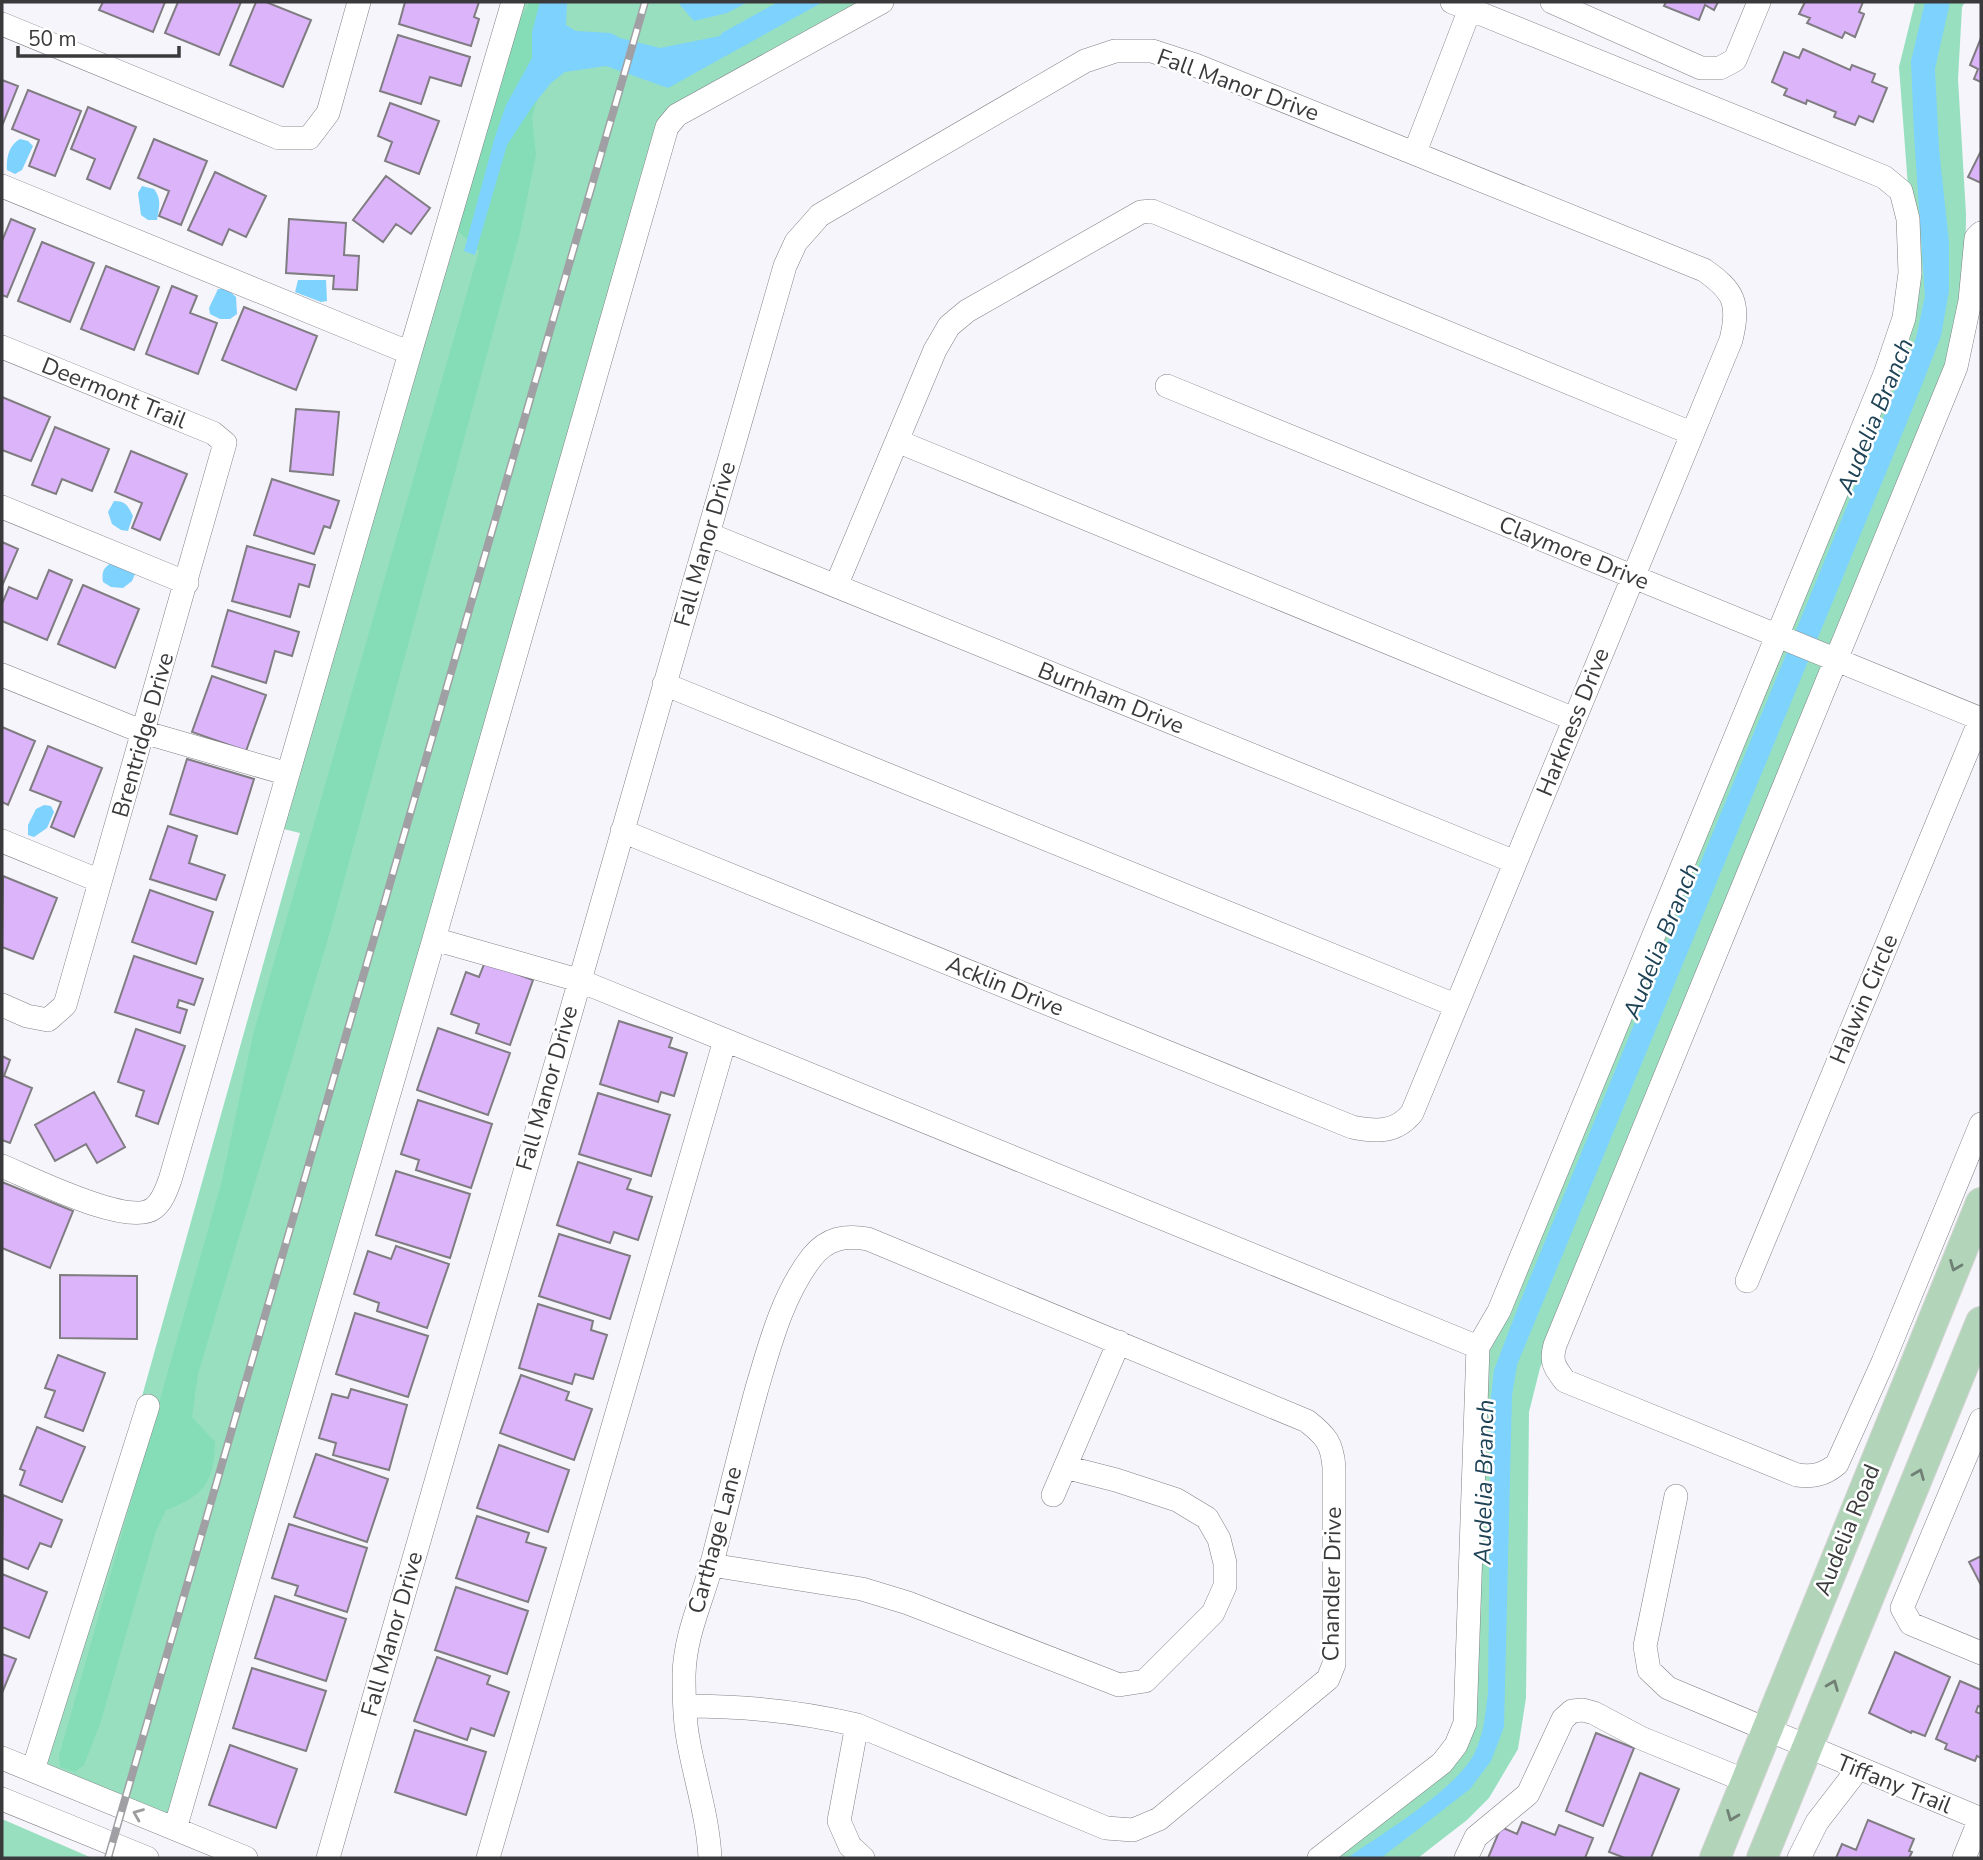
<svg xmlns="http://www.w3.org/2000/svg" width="1983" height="1860" viewBox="0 0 1983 1860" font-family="'Nunito Sans',sans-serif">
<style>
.green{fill:#98dfbf}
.forest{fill:#84ddb7}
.water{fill:#7ed2fe}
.building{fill:#dcb4f9;stroke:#807d82;stroke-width:2}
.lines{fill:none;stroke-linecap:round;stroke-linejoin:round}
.minor-casing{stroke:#818287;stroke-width:24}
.major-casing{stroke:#d4d4d4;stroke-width:32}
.minor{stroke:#fff;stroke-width:23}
.major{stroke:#b2d5b9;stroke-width:30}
.rail-casing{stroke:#a0a0a4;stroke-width:8}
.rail{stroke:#fff;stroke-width:5;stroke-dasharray:16;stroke-linecap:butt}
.oneway{stroke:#708074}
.oneway2{stroke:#9c9c9e}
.labels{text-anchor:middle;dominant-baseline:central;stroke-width:5;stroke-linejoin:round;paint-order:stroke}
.street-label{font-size:23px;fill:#3a3a3c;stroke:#fff}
.water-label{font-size:24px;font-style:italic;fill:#1e4356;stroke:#fff}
</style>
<rect width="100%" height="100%" fill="#f5f5fb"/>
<path class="green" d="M512,2H867L664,116L172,1826L38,1767L300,833L271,826Z
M1915,2H1965L1962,7L1958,79L1966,214L1965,299L1951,364L1540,1368L1529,1412L1526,1698L1518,1749L1489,1798L1467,1820L1418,1858H1325L1465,1739L1481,1377L1492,1340L1899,335L1912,240L1899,67Z
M2,1819L92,1858H2Z"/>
<path class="forest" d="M530,2L551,6L540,89L532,117L536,155L520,233L330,932L198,1374L192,1417L215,1442C214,1484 203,1496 166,1510L156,1531L100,1724L84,1765L75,1772L60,1767L59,1756L221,1184L253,1035L479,251L459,232L457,214L517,24Z"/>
<path class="water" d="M540,2H567L566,25L576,31L611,33L620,38L660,48L720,36L722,33L778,2H823L668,88L606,66L565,72L551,83L534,104L507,145L475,255L464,251L494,140L506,105L532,58V32Z
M680,2H748L727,13L694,21L680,5Z
M1925,2H1950L1935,69L1939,149L1949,242V291L1941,336L1912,410L1517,1365L1512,1395L1504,1727L1491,1761L1470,1789L1381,1858H1347C1382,1834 1453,1791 1473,1756C1484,1736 1485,1715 1488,1693L1491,1397L1494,1370L1520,1302L1916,338L1925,296L1914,135L1911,61Z
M20,139L28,141L33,146L22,170L15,174L7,170C6,158 9,145 20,139Z
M142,186L154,189C162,199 159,208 157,220H148L141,215L138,193Z
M298,280H326L327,301L321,302L295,292Z
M218,289H227L236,297L237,314L230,319H220L210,314L209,308Z
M114,501C126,501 128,506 133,516L128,531L121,530L112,524L108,512Z
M115,561L135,574L132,581L123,588L111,587L103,582C101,570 105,566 115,561Z
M44,805L51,806L54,812L47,828L34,837L28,835V825L36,809Z"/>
<path class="building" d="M103,2H165L153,32L99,10Z
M178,2H241L219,55L165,33Z
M256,2H266L311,20L283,87L230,65Z
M405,2H479L474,17L479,19L471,46L399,24Z
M1666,2H1718L1714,10L1705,5L1699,20L1664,6Z
M1805,2H1863L1859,12L1864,14L1855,37L1845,32L1842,38L1807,23L1810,18L1799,14Z
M398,35L470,57L461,86L430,77L421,104L380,91Z
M1981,38V82L1974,79L1978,69L1970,65Z
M1803,49L1850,70L1852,65L1875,74L1872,82L1887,88L1873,122L1859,116L1855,125L1834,117L1836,112L1807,100L1806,104L1784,95L1787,89L1772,82L1784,52L1799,58Z
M2,80L18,86L2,126Z
M28,90L81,111L55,176L29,166L39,140L12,129Z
M390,103L439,121L419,174L385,161L392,142L378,136Z
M88,107L136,127L110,189L87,179L95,159L71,149Z
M154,139L207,161L181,225L159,216L169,191L138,178Z
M1981,151V183L1968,177Z
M215,172L266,196L246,237L229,229L222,245L188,230Z
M386,176L430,208L411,234L396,224L383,242L353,220Z
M11,219L35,229L7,297L2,295V241Z
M289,219L346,223L344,255L359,256L357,290L333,289L334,276L286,273Z
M42,242L94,263L70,322L18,301Z
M106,266L159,287L134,350L81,329Z
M172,286L197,296L190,313L217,323L198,374L146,354Z
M244,307L317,336L296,390L222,360Z
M2,397L50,417L31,461L2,450Z
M296,409L339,412L333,475L290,471Z
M55,427L109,449L92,491L62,479L56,494L32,485Z
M131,451L187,474L160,540L132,528L142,503L115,492Z
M272,479L339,501L330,528L324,526L314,554L254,535Z
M2,542L18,549L2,586Z
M247,546L315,565L309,587L299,584L290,617L232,601Z
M49,570L72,580L47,640L2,621V604L9,587L37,599Z
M83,585L139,609L115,668L58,644Z
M228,610L299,632L292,656L275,651L266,683L212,666Z
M212,676L266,695L246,751L192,732Z
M2,727L35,741L8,805L2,802Z
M48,746L102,768L74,837L51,827L61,802L30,790Z
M187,759L254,779L237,834L170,814Z
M168,826L197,836L189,863L225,875L216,900L150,879Z
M3,876L57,898L33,959L2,947Z
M150,890L213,912L196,964L132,942Z
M134,956L203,979L194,1005L179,1000L177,1007L187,1010L180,1033L115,1012Z
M485,962L533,980L510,1045L476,1033L479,1024L451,1014L466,972L479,977Z
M619,1021L672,1038L669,1047L687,1053L674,1096L661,1092L658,1102L600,1084Z
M438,1028L510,1053L488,1115L417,1090Z
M136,1029L185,1046L158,1124L136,1116L144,1091L118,1082Z
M2,1056L10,1060L4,1076L32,1088L10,1143L2,1140Z
M94,1092L125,1147L97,1163L86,1144L55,1161L35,1125Z
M598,1093L670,1115L651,1176L579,1154Z
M418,1100L492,1124L471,1188L416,1170L419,1160L401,1154Z
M578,1162L631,1179L627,1189L652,1197L638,1240L614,1232L610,1243L557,1225Z
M396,1171L470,1194L450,1258L376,1235Z
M2,1182L73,1211L50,1268L2,1248Z
M559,1234L630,1256L610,1319L539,1296Z
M396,1246L449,1264L427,1328L377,1311L379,1303L354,1294L368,1251L391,1259Z
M60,1275L137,1276V1339L60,1338Z
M538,1304L593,1321L591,1330L607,1335L593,1379L575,1374L572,1384L519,1368Z
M355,1313L428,1336L408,1397L336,1374Z
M58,1355L105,1373L83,1431L45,1417L55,1391L45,1388Z
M521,1375L569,1392L566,1400L592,1409L574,1460L500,1433Z
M351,1389L407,1405L389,1470L333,1455L336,1443L319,1438L332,1394L348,1398Z
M37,1427L85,1447L62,1502L20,1485L25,1471L20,1469Z
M499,1445L569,1470L548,1532L477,1508Z
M316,1454L388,1479L367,1542L294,1517Z
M3,1495L62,1520L51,1547L40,1543L28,1569L2,1558Z
M477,1516L529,1533L526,1542L546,1548L528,1602L456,1578Z
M289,1524L367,1548L347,1612L295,1595L298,1586L272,1578Z
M1981,1556V1585L1969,1562Z
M2,1574L47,1592L29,1638L2,1627Z
M456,1587L528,1611L507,1674L435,1650Z
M275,1596L346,1619L326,1681L255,1658Z
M1895,1652L1950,1677L1925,1736L1912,1731L1911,1733L1869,1713Z
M2,1654L16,1659L2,1693Z
M437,1657L490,1676L487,1684L509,1692L494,1736L471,1728L467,1740L414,1721Z
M252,1668L326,1691L306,1751L233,1728Z
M1960,1681L1981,1690V1707L1978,1706L1976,1712L1981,1714V1758L1977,1756L1975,1761L1945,1749L1947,1744L1936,1739Z
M415,1730L486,1752L466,1815L395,1792Z
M1596,1733L1634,1748L1603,1826L1566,1811Z
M230,1745L297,1769L276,1828L209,1805Z
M1640,1773L1679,1789L1651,1858H1625L1609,1852Z
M1868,1820L1914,1839L1909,1851L1912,1852L1909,1858H1836L1842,1844L1856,1850Z
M1522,1822L1555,1835L1559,1825L1593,1838L1585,1858H1488L1501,1827L1517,1834Z"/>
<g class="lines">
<g class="minor-casing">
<path id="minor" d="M1552,2L1701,68H1720L1735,60L1759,2
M2,24L279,138H309L328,113L359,2
M1415,152L1470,9
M2,186L410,353L288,774
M1981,233L1976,238L1970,301L1956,367L1555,1345C1550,1362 1555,1368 1565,1381L1797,1475C1813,1477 1824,1475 1837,1464L1883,1362L1981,1124
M2,347L213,433L225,443L65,1005L48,1020L27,1016L2,1005
M410,353L513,2
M1167,386L1981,719
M897,441L1574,719
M2,507L187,583
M708,534L1515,862
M836,586L935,350L949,326L967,311L1141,212L1152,211L1691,433
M2,675L143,732L288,774L170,1180C166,1190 163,1201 154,1208C129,1228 31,1178 2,1166
M664,684L1455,1005
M2,841L100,881
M434,939L667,127L677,115L882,2
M1747,1281L1981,718
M1981,1420L1902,1608L1911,1624L1981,1653
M1053,1495L1119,1342
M1676,1496L1645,1646L1649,1670L1668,1688L1981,1819
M711,1565L862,1589L908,1603L1119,1685L1145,1681L1213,1613L1225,1586V1563L1219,1539L1207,1518L1177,1500L1116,1480L1065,1467
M685,1706C745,1706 799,1711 857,1725L1106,1828L1133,1830L1159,1819L1328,1679L1334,1664V1467C1332,1443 1326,1436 1307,1421L868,1239C845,1235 827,1238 812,1257C783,1294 770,1344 757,1388C741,1446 727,1505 712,1563C702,1601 685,1634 684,1675C684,1696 684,1718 688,1739C695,1779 708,1817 710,1858
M857,1725L839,1821L850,1846L863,1858
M2,1758L246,1858
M33,1770L148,1406
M2,1799L147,1858
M175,1829L434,939L578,980L1478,1347
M328,1858L785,266L796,242L820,215L1085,61L1115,51H1152L1195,65L1704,270C1734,291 1740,303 1731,340L1412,1113C1396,1133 1376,1132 1352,1127L622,831
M488,1858L725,1040
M1319,1858L1442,1763L1456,1745L1465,1723L1478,1347L1499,1311L1885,374L1904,318L1910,273L1908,219L1901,191L1884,177L1452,2
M1466,1858L1476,1837L1528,1794L1563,1719L1572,1711L1583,1710L1594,1713L1641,1738L1746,1781
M1799,1858L1817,1822L1858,1769
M1964,1858L1980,1819"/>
</g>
<g class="major-casing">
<path id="major" d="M1715,1858L1981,1203
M1762,1858L1981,1322"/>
</g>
<use href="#minor" class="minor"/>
<use href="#major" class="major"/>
<g class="rail-casing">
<path id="rail" d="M108,1858L645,2"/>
</g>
<use href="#rail" class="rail"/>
</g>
<defs><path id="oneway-chevron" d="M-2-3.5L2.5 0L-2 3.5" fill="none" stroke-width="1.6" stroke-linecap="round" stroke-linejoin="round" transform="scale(1.75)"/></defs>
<g class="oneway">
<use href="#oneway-chevron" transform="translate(1955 1266) rotate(112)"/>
<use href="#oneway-chevron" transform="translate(1919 1474) rotate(-68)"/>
<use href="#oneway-chevron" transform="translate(1833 1685) rotate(-68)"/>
<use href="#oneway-chevron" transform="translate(1732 1816) rotate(112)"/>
</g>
<use class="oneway2" href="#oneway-chevron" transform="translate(138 1814) rotate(-158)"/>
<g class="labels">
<g class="street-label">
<text transform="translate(1238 85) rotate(20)">Fall Manor Drive</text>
<text transform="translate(114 393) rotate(22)">Deermont Trail</text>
<text transform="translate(705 544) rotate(-74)">Fall Manor Drive</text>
<text transform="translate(1574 553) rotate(22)">Claymore Drive</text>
<text transform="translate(1111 698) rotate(22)">Burnham Drive</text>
<text transform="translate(1573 722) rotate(-68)">Harkness Drive</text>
<text transform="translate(143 735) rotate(-74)">Brentridge Drive</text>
<text transform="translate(1005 986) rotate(22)">Acklin Drive</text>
<text transform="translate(1864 999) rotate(-67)">Halwin Circle</text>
<text transform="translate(547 1088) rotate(-74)">Fall Manor Drive</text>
<text transform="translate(1847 1530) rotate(-68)">Audelia Road</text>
<text transform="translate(715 1540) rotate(-75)">Carthage Lane</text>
<text transform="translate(1332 1584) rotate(-89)">Chandler Drive</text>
<text transform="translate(392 1634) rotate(-74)">Fall Manor Drive</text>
<text transform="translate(1894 1784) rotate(22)">Tiffany Trail</text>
</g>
<g class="water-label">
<text transform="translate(1875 416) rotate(-68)">Audelia Branch</text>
<text transform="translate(1661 941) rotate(-68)">Audelia Branch</text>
<text transform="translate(1484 1482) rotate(-89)">Audelia Branch</text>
</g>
</g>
<rect width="1983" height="1860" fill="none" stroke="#3a3a3c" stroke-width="7"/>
<path d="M18 46v10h161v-10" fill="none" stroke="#3a3a3c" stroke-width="3.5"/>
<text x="28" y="46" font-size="21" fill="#3a3a3c" stroke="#ffffff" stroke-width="5" paint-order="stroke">50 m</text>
</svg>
